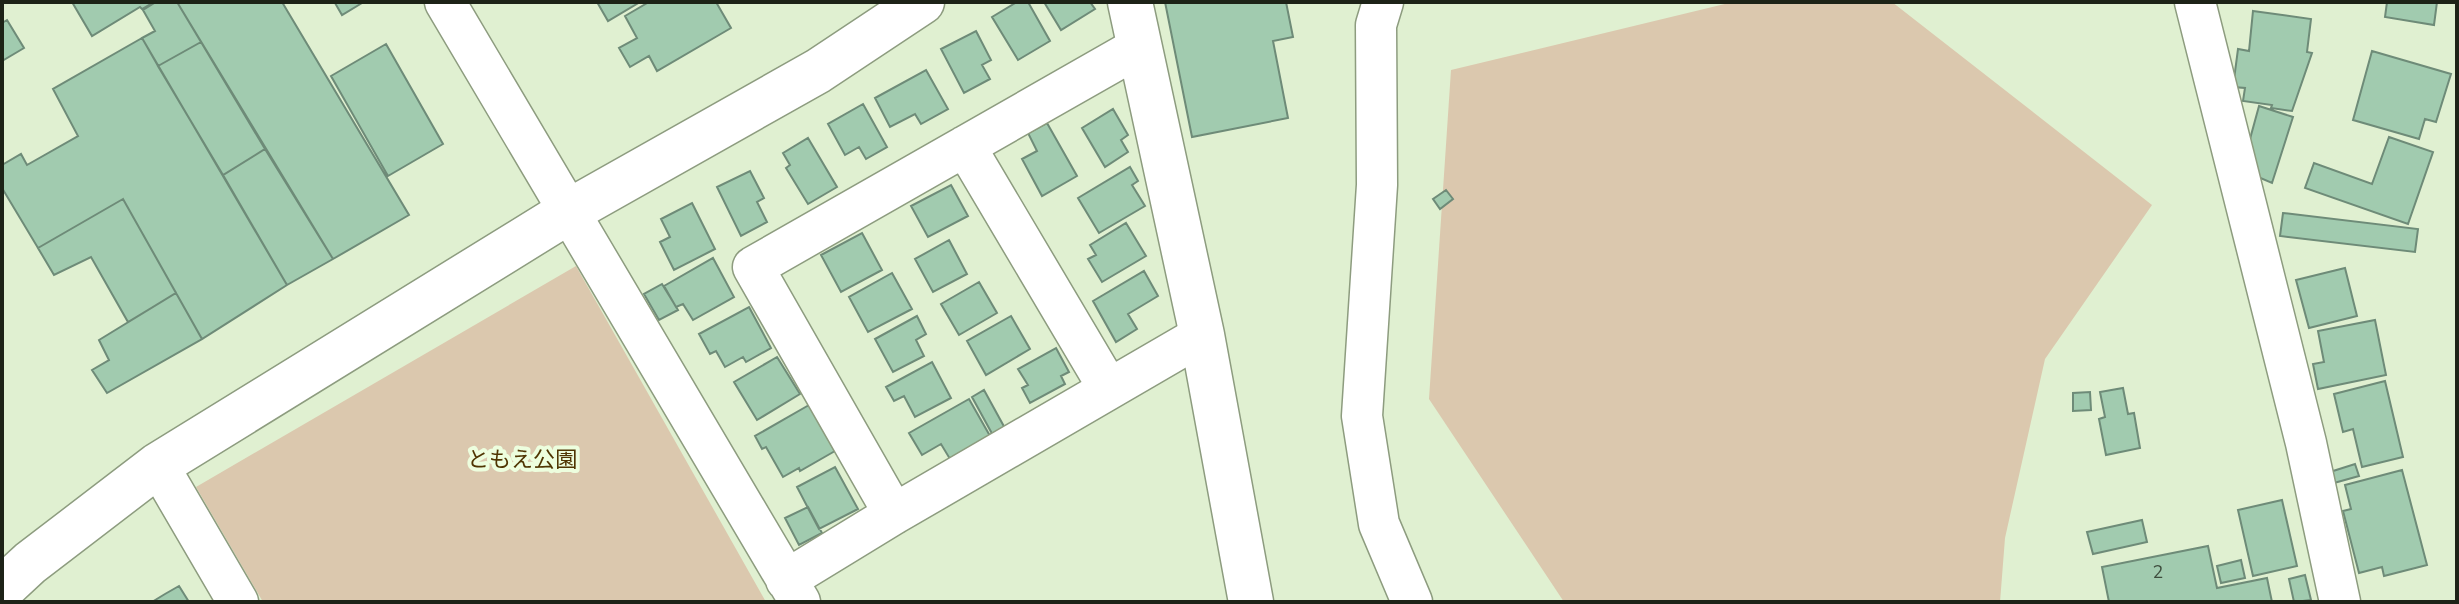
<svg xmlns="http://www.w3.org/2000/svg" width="2459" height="604" viewBox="0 0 2459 604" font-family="'Nunito Sans','Noto Sans JP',sans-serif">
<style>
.green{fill:#dbc8ae}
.building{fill:#a1cbaf;stroke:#6e8b78;stroke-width:2}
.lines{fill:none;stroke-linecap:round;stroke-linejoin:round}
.street-casing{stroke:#8d9c7f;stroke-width:43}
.secondary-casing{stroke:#8d9c7f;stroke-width:47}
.street{stroke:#fff;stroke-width:40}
.secondary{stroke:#fff;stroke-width:44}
.labels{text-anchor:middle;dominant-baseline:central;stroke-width:8;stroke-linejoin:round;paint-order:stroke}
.number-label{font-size:18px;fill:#3e4d3d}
.park-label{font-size:22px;fill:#4f3502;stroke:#edfede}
</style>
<rect width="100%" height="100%" fill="#e0f0d1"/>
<path class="green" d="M1733,2H1892L2152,205L2045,359L2005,538L2000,602H1564L1429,399L1451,70Z
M576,266L766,602H263L196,487Z"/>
<path class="building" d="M72,2H154L142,9L140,7L92,36Z
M156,2H177L201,42L158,66L142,38L155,31L143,10Z
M177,2H282L409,215L333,259Z
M337,2H362V3L342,15L335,3Z
M597,2H640L608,21Z
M649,2H716L731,28L657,71L649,56L630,67L619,48L637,38L625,16Z
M1017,2H1028L1050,41L1018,60L992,17Z
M1044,2H1090L1095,9L1061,30Z
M1165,2H1286L1293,37L1273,41L1288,118L1192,137Z
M2387,2H2437L2434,25L2385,17Z
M2253,11L2311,19L2307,52L2312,53L2292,111L2271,108L2272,105L2243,101L2245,88L2233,87L2238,49L2249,51Z
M7,20L24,48L2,61V23Z
M976,31L991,60L982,65L990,79L964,93L941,49Z
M142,38L287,285L202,339L123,199L38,248L2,188V165L21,154L27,165L78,136L53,89Z
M201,42L265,149L223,175L158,66Z
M386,44L443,144L388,176L331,76Z
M2372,51L2451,74L2436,122L2425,119L2419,139L2353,120Z
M926,70L948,109L921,124L915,114L890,127L875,98Z
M863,104L887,147L866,159L859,147L845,155L828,124Z
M2259,106L2293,117L2272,183L2258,177L2247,150Z
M1113,109L1128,135L1121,140L1128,152L1105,167L1082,128Z
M1047,123L1077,176L1042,196L1022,159L1037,151L1028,133Z
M2389,137L2433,152L2408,224L2305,188L2314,163L2372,184Z
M808,138L837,187L808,204L786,168L790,165L783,153Z
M265,149L333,259L287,285L223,175Z
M1130,167L1138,181L1132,185L1145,206L1099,233L1078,198Z
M750,171L764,198L757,202L767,222L741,236L717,187Z
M951,185L968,216L928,237L911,206Z
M1446,190L1453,199L1440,209L1433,199Z
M123,199L176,293L128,322L91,257L54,275L38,248Z
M692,203L715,249L674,270L660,242L670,237L661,219Z
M2283,213L2418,229L2415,252L2280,236Z
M1126,223L1146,256L1102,282L1088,259L1096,255L1090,245Z
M862,233L882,270L841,292L821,255Z
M949,240L967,274L933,292L915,259Z
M713,258L734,297L693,320L683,304L676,307L664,286Z
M2345,268L2357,316L2309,328L2296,280Z
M1144,271L1158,296L1128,314L1137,329L1116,342L1093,301Z
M892,273L912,309L868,332L849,297Z
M979,282L997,313L959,335L941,304Z
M662,284L678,310L659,320L644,294Z
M176,293L202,339L107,393L92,370L109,360L99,340Z
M749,307L771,348L746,362L743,357L725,367L716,351L710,354L699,334Z
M917,316L926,334L916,340L924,356L893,372L875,339Z
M1011,316L1030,349L986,375L967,341Z
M2375,320L2386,375L2318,389L2313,364L2324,362L2318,331Z
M1056,348L1069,372L1061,376L1065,384L1030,403L1022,388L1028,385L1018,369Z
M777,357L800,394L757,420L734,382Z
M932,362L951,398L915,417L904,396L894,401L886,387Z
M2385,381L2403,457L2362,467L2353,429L2343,432L2334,394Z
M2123,388L2128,414L2134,413L2140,448L2106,455L2099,419L2105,417L2100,392Z
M984,390L1007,432L995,439L972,397Z
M2090,392L2091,410L2073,411V393Z
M969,399L990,436L950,459L941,444L922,455L909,433Z
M809,405L835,451L800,471L799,468L783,477L766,447L762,449L755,436Z
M2355,464L2359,476L2334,483L2330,472Z
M835,467L858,509L819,529L797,487Z
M2402,470L2427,565L2384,576L2382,567L2359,573L2343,511L2351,509L2345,485Z
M2282,500L2297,566L2253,576L2238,510Z
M808,507L822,533L799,545L785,518Z
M2142,520L2147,542L2093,554L2087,532Z
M2208,546L2217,588L2267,578L2272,602H2109L2102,567Z
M2241,560L2245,578L2221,583L2217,566Z
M2305,575L2311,600L2294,602L2289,579Z
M179,586L189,602H152L165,594Z"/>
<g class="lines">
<g class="street-casing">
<path id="street" d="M445,2L800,602
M1383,2L1376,25L1377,185L1362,416L1379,524L1412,602
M2195,2L2306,443L2340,602
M965,146L1109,389
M158,465L238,602
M894,514L753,267L1139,47
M786,580L894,514L1202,335"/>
</g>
<g class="secondary-casing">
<path id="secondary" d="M1130,2L1202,335L1251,602
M2,589L30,563L158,465L568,212L818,71L922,2"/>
</g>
<use href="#street" class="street"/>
<use href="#secondary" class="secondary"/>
</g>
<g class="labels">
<g class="number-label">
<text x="2158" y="572">2</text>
</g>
<g class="park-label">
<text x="522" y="460">ともえ公園</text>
</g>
</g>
<rect width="2459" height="604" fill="none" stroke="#1d2317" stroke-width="8"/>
</svg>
